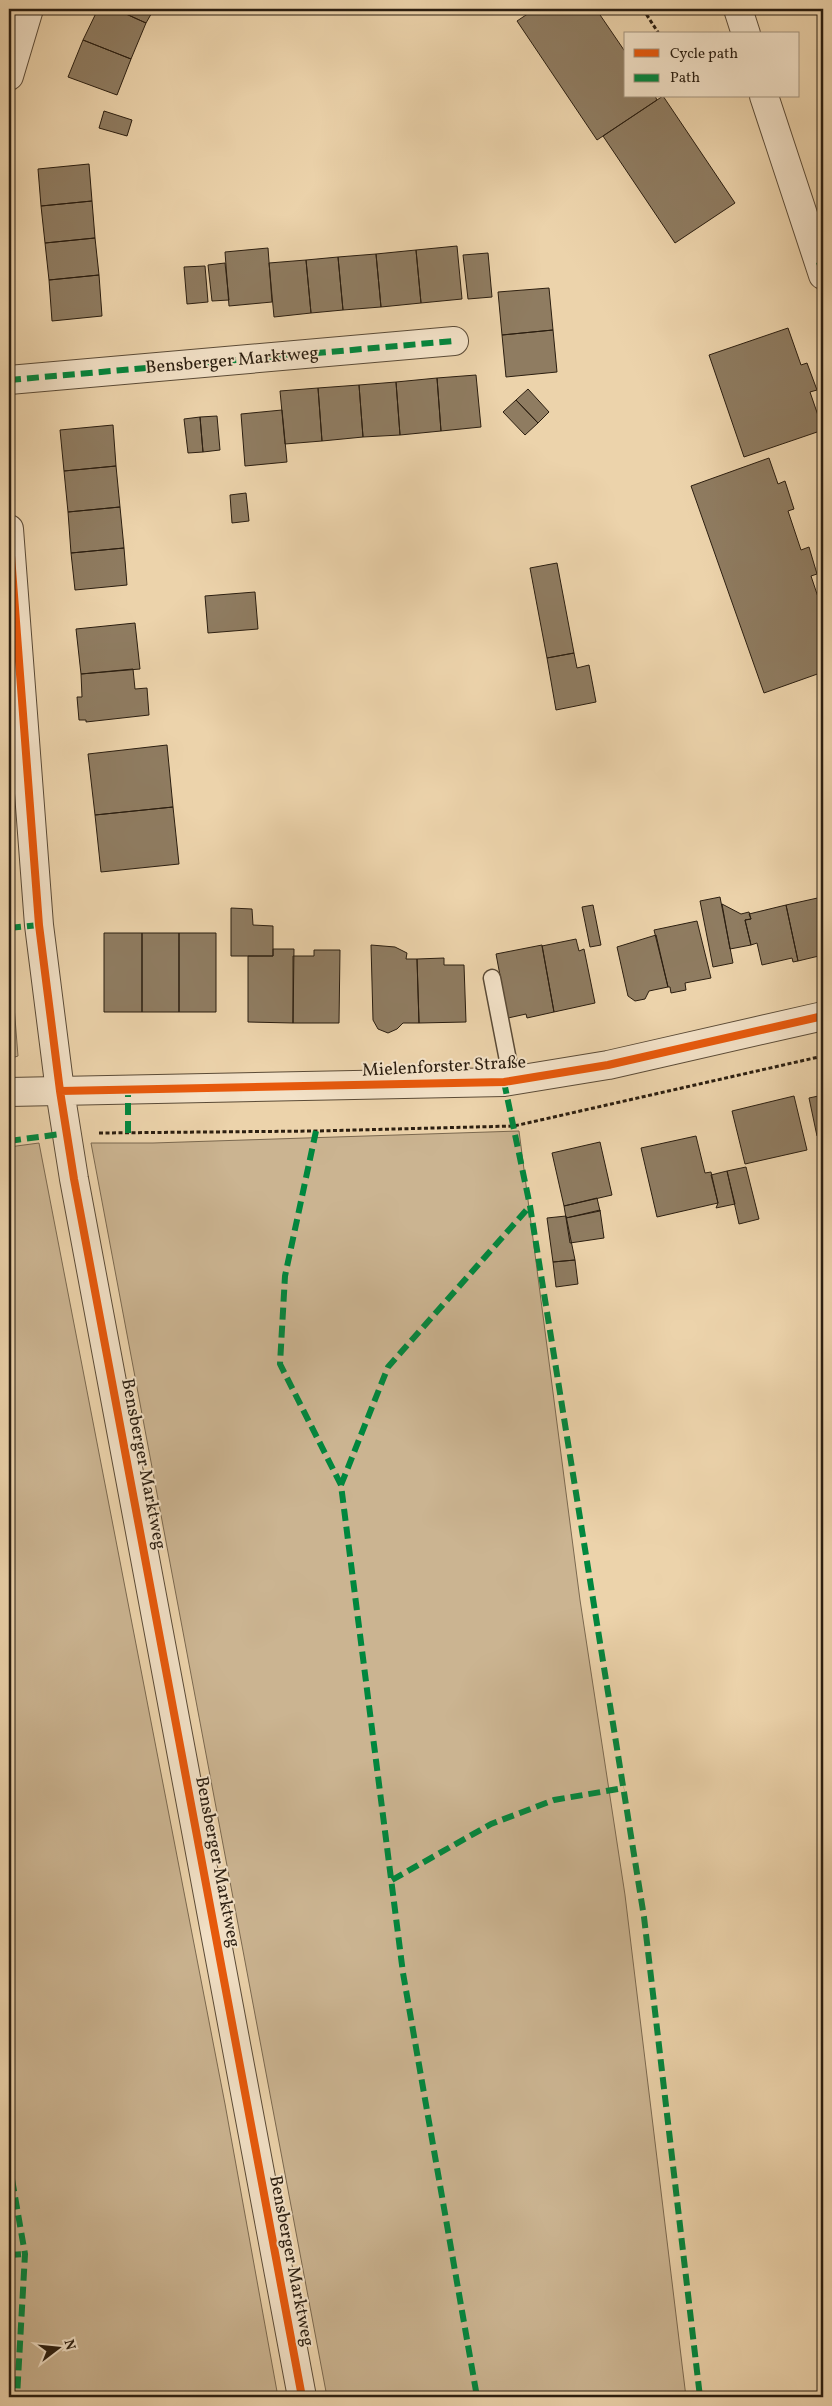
<svg xmlns="http://www.w3.org/2000/svg" width="832" height="2406" viewBox="0 0 832 2406" font-family="Vollkorn,serif">
<style>
.green{fill:#cbb491;stroke:#7b6950}
.building{fill:#8f7c61;stroke:#2b1e10}
.lines{fill:none;stroke-linecap:round;stroke-linejoin:round}
.service-casing{stroke:#5b4b37;stroke-width:19}
.minor-casing{stroke:#5b4b37;stroke-width:30}
.tertiary-casing{stroke:#5b4b37;stroke-width:30}
.path{stroke:#2b1e10;stroke-width:3;stroke-dasharray:4 2.5;stroke-linecap:butt}
.service{stroke:#f3e2c8;stroke-width:16}
.minor{stroke:#f3e2c8;stroke-width:28}
.tertiary{stroke:#f3e2c8;stroke-width:28}
.quiet{stroke:#00873e;stroke-width:6;stroke-dasharray:12 6;stroke-linecap:butt}
.cycleway-casing{stroke:#f3e2c8;stroke-width:11}
.cycleway{stroke:#e8590c;stroke-width:8}
.labels{text-anchor:middle;dominant-baseline:central;stroke-width:4;stroke-linejoin:round;paint-order:stroke}
.street-label{font-size:18px;fill:#2b1e10;stroke:#f3e2c8}
</style>
<rect width="100%" height="100%" fill="#ecd3ab"/>
<filter id="stains"><feTurbulence type="fractalNoise" baseFrequency=".004" numOctaves="4"/><feColorMatrix values="0 0 0 0 .2 0 0 0 0 .09 0 0 0 0 .02 0 0 0 .5 -.17"/></filter>
<radialGradient id="worn" r=".72"><stop offset=".6" stop-color="#630" stop-opacity="0"/><stop offset="1" stop-color="#630" stop-opacity=".3"/></radialGradient>
<path class="green" d="M9,943L18,1056L9,1059Z
M519,1131L580,1600L625,1895L686,2397H327L91,1143H153Z
M39,1143L225,2104L278,2397H9V1147Z"/>
<path class="building" d="M98,9H115L146,23L131,59L83,40Z
M115,9H154L146,23Z
M535,9H596L626,53V96H655L657,100L597,140L517,21Z
M83,40L131,59L117,95L68,77Z
M663,96L735,203L675,243L603,136Z
M104,111L132,120L127,136L99,128Z
M89,164L92,201L41,206L38,169Z
M92,201L95,238L45,243L41,206Z
M95,238L99,275L49,280L45,243Z
M457,246L462,299L421,303L416,250Z
M268,248L272,302L229,306L225,252Z
M416,250L421,303L381,307L376,254Z
M488,253L492,297L468,299L463,255Z
M376,254L381,307L343,310L338,257Z
M338,257L343,310L311,313L306,260Z
M306,260L311,313L274,317L269,263Z
M225,263L229,300L212,301L208,265Z
M205,266L208,302L187,304L184,267Z
M99,275L102,316L52,321L49,280Z
M549,288L553,330L502,335L498,292Z
M788,328L801,365L807,363L817,390L810,392L823,430L744,457L709,355Z
M553,330L557,372L506,377L502,335Z
M476,375L481,427L441,431L437,378Z
M437,378L441,431L400,435L396,382Z
M396,382L400,435L363,437L359,385Z
M359,385L363,437L322,441L318,388Z
M318,388L322,441L285,444L280,391Z
M528,389L549,412L538,423L516,400Z
M516,400L538,423L525,435L503,412Z
M282,410L287,462L245,466L241,414Z
M217,416L220,450L203,452L200,417Z
M200,417L203,452L188,453L184,419Z
M113,425L116,466L64,471L60,430Z
M769,458L778,484L785,481L794,509L788,511L801,550L809,547L817,574L811,576L823,612V672L764,693L691,486Z
M116,466L120,507L68,512L64,471Z
M246,493L249,521L232,523L230,495Z
M120,507L124,548L71,553L68,512Z
M124,548L127,585L75,590L71,553Z
M557,563L574,653L547,658L530,568Z
M255,592L258,629L208,633L205,596Z
M135,623L140,669L81,674L76,629Z
M574,653L577,668L589,665L596,702L556,710L547,658Z
M133,669L135,689L147,688L149,715L86,722V720H79L77,697H82L81,674Z
M167,745L173,807L95,815L88,754Z
M173,807L179,864L101,872L95,815Z
M720,897L733,963L713,967L700,901Z
M822,897L823,955L798,961L786,905Z
M722,904L741,914L749,912L751,919L745,920L751,945L730,949Z
M593,905L601,945L590,947L582,907Z
M786,905L798,961L793,962L792,958L762,965L757,943L751,945L745,920L751,919L749,914Z
M231,908L252,909L253,925L273,926V956H231Z
M697,921L711,978L685,983L686,990L671,993L670,987H668L654,930Z
M104,933H142V1012H104Z
M142,933H179V1012H142Z
M179,933H216V1012H179Z
M656,935L668,987L649,991L645,999L635,1001L628,996L617,947Z
M576,939L579,951L584,949L595,1003L554,1012L542,946Z
M371,945L395,947L407,953L406,959H417L419,1023H403L397,1029L388,1033L378,1029L373,1020Z
M542,945L554,1012L527,1018L526,1014L508,1018L496,954Z
M273,949H294L293,1023L248,1022V956H273Z
M314,950H340L339,1023H293V956H314Z
M444,958V965H464L466,1022L419,1023L417,959Z
M823,1095V1134L817,1136L809,1098Z
M794,1096L807,1150L745,1164L732,1111Z
M696,1136L705,1173L711,1172L718,1203L657,1217L641,1148Z
M600,1142L612,1195L564,1206L552,1153Z
M746,1167L759,1219L739,1224L727,1171Z
M727,1171L735,1204L716,1208L718,1203L711,1175Z
M597,1198L600,1211L566,1218L564,1206Z
M600,1210L604,1238L570,1243L566,1218Z
M566,1216L575,1260L553,1262L547,1218Z
M575,1260L578,1284L556,1287L553,1262Z"/>
<g class="lines">
<g class="service-casing">
<path id="service" d="M492,978L512,1081"/>
</g>
<g class="minor-casing">
<path id="minor" d="M738,9L746,34
M9,76L29,9
M764,96L823,275
M9,380L454,341
M9,529L39,925L60,1091"/>
</g>
<g class="tertiary-casing">
<path id="tertiary" d="M60,1091L74,1179L302,2397
M9,1092L504,1082L608,1065L823,1016"/>
</g>
<path class="path" d="M643,9L659,34
M99,1133L316,1131L514,1126L823,1056"/>
<use href="#service" class="service"/>
<use href="#minor" class="minor"/>
<use href="#tertiary" class="tertiary"/>
<path class="quiet" d="M819,262L823,275
M9,380L454,341
M9,928L39,925
M504,1082L530,1206L644,1917L700,2397
M316,1131L285,1276L280,1364L341,1485L403,1973L477,2397
M128,1133V1090
M9,1141L68,1133
M341,1485L388,1367L530,1206
M392,1880L491,1824L554,1800L624,1788
M9,2162L25,2254L17,2397
M9,2255L25,2254"/>
<g class="cycleway-casing">
<path id="cycleway" d="M9,529L39,925L60,1091L74,1179L302,2397
M60,1091L504,1082L608,1065L823,1016"/>
</g>
<use href="#cycleway" class="cycleway"/>
</g>
<g class="labels">
<g class="street-label">
<text transform="translate(232 361) rotate(-5)">Bensberger Marktweg</text>
<text transform="translate(444 1067) rotate(-3)">Mielenforster Straße</text>
<text transform="translate(143 1464) rotate(79)">Bensberger Marktweg</text>
<text transform="translate(217 1862) rotate(79)">Bensberger Marktweg</text>
<text transform="translate(291 2261) rotate(79)">Bensberger Marktweg</text>
</g>
</g>
<rect width="832" height="2406" fill="none" stroke="#ecd3ab" stroke-width="30"/>
<rect x="10" y="10" width="812" height="2386" fill="none" stroke="#2b1e10" stroke-width="2.5"/>
<rect x="15" y="15" width="802" height="2376" fill="none" stroke="#2b1e10"/>
<rect x="624" y="32" width="175" height="65" fill="#f3e2c8" stroke="#a3947e"/>
<rect x="634" y="49" width="25" height="8" fill="#e8590c" stroke="#a3947e"/>
<text x="670" y="58" font-size="15" fill="#2b1e10">Cycle path</text>
<rect x="634" y="74" width="25" height="8" fill="#00873e" stroke="#a3947e"/>
<text x="670" y="82" font-size="15" fill="#2b1e10">Path</text>
<g transform="translate(58 2348) rotate(74)" stroke="#f3e2c8" stroke-width="4" paint-order="stroke">
<path d="M0-4L9 19L0 12L-9 19Z" fill="#2b1e10"/>
<text y="-8" font-size="14" font-weight="bold" text-anchor="middle" fill="#2b1e10">N</text>
</g>
<rect width="100%" height="100%" filter="url(#stains)"/>
<rect width="100%" height="100%" fill="url(#worn)"/>
</svg>
